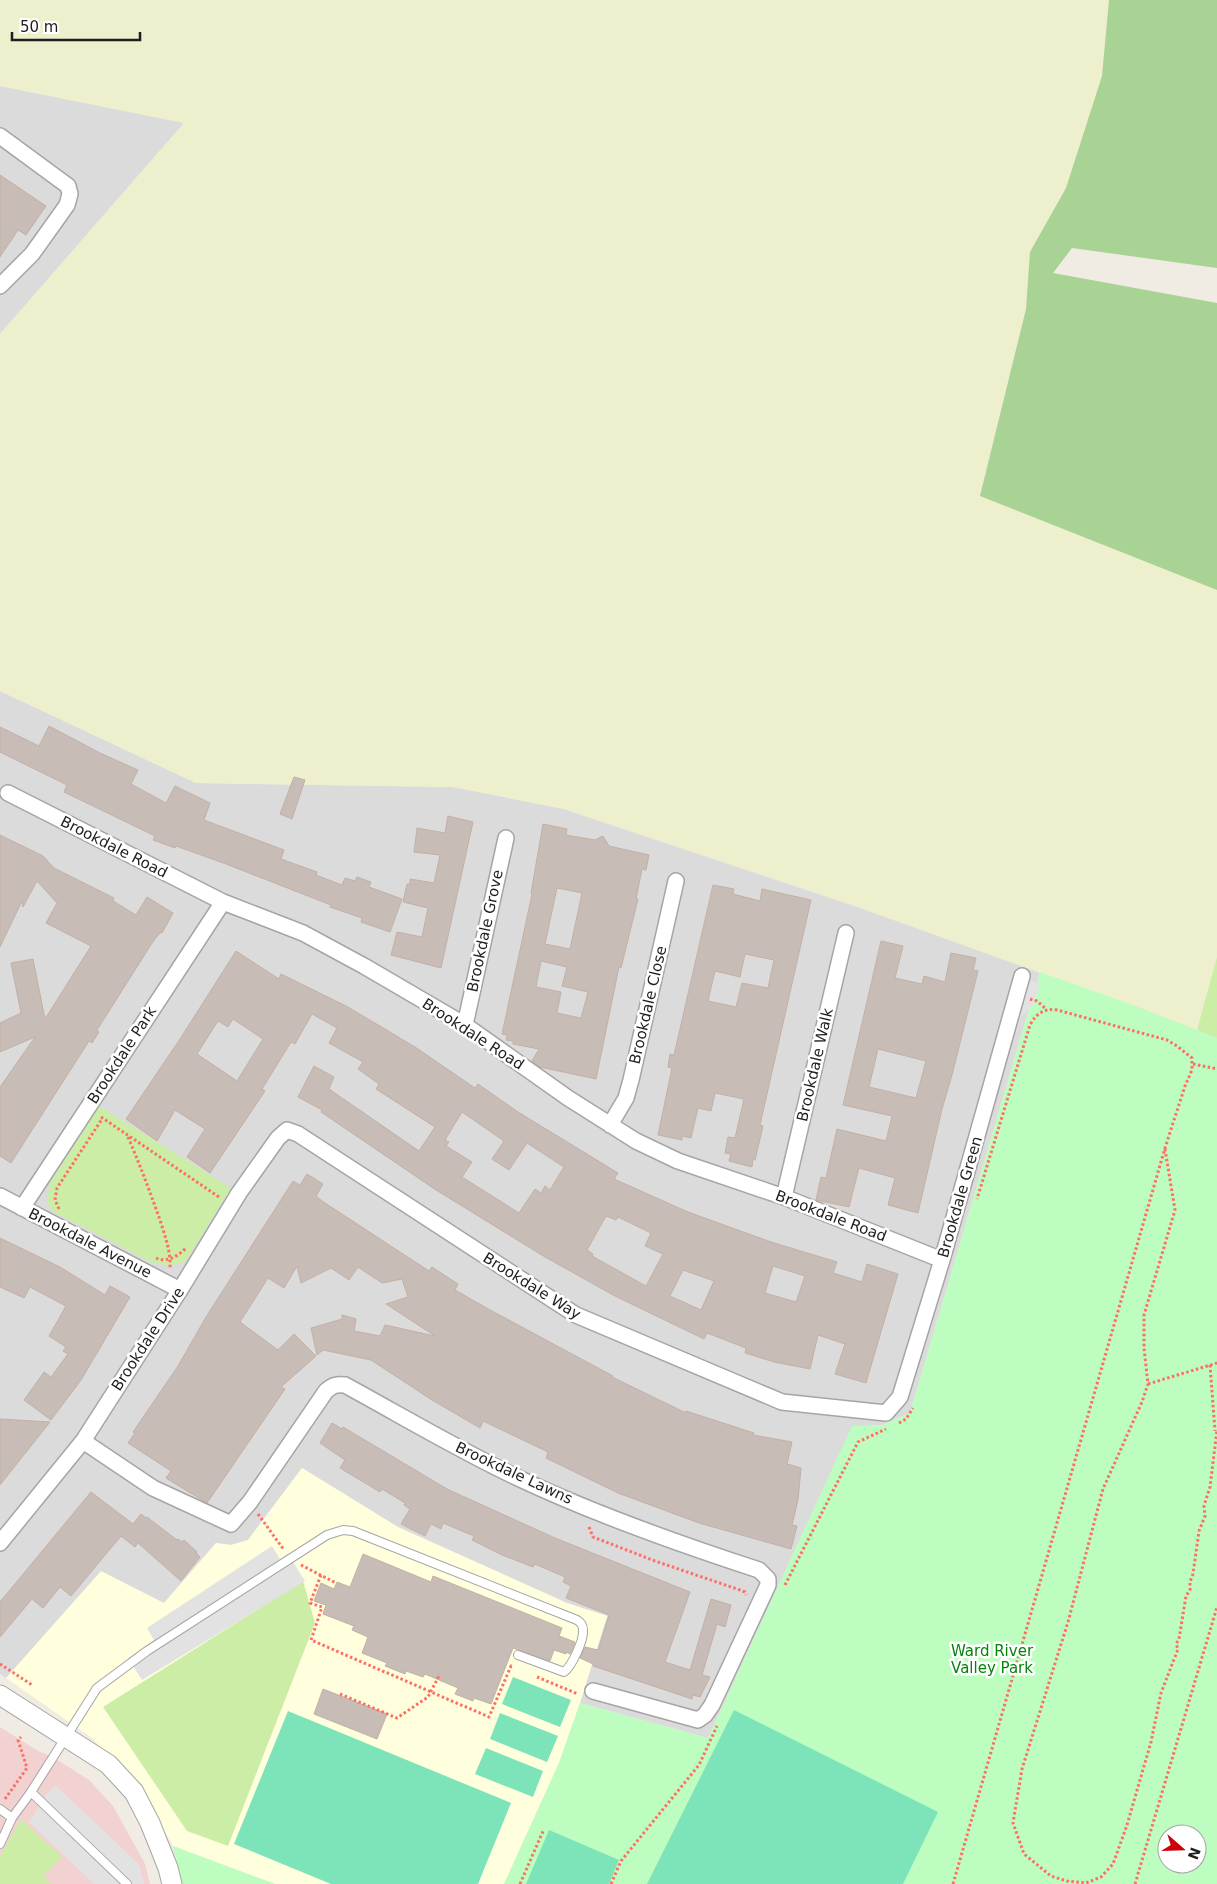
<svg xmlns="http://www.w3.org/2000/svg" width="1217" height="1884" viewBox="0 0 1217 1884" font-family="'DejaVu Sans',sans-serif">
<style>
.residential{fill:#dcdbdb}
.commercial{fill:#f2d1d1}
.education{fill:#fffedd}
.farmland{fill:#eef0cd}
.grass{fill:#cceda6}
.forest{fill:#a9d295}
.park{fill:#bdfdc0;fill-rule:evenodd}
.pitch{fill:#7ce4b8}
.parking{fill:#e2e2e2}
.building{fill:#c8bdb6;stroke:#c2b0a5;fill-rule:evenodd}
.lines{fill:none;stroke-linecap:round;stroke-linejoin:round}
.service-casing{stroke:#a5a5a5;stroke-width:10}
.minor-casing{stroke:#a5a5a5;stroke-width:18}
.tertiary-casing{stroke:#a5a5a5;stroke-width:21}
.path{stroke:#ff6e65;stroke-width:3;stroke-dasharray:2.5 2.5;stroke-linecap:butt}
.service{stroke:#fff;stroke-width:8}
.minor{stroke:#fff;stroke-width:15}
.tertiary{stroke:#fff;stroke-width:19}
.labels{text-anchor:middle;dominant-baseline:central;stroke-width:5;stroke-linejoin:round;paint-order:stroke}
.street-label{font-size:15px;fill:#1e1e1e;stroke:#fff}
.park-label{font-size:15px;fill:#05830a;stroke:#fff}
</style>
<rect width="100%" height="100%" fill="#f0ebe3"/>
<path class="residential" d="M0,86L184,123L0,334Z
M0,691L196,783L453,787L564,809L855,906L1040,972L910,1413L882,1425L852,1427L708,1738L580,1703L607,1616L567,1603L398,1527L302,1468L248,1540L231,1545L216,1543L164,1603L6,1678L0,1674Z"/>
<path class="commercial" d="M0,1727L38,1751L53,1757L89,1780L113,1806L145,1864L150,1884H0Z"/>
<path class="education" d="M302,1468L398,1527L567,1603L607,1616L580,1703L559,1763L504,1884H275L173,1846L159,1822L128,1777L92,1738L6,1678L101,1571L164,1603L216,1543L231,1545L248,1540Z"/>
<path class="farmland" d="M0,0H1109L1102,76L1066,188L1030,252L1026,309L980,495L1217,590V957L1197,1030L855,906L564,809L453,787L196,783L0,691V334L184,123L0,86Z"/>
<path class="grass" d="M1217,957V1038L1197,1030Z
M99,1106L231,1188L185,1262L171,1265L155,1264L52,1211L47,1200L50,1183Z
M303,1581L315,1623L228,1846L187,1831L103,1707Z
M21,1819L62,1857L43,1876L52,1884H0V1856Z"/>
<path class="forest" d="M1109,0H1217V268L1072,248L1053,273L1217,303V590L980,496L1026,309L1030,252L1066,188L1102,76Z"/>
<path class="park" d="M1040,972L1141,1008L1217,1038V1884H504L559,1763L580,1703L708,1738L852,1426L882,1425L910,1413ZM1167,1834H1197V1864H1167Z
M173,1846L275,1884H182Z"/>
<path class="pitch" d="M513,1677L571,1700L560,1727L502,1704Z
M734,1710L938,1812L903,1884H647Z
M288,1711L511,1803L478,1884H331L234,1844Z
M500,1713L558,1736L547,1762L490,1739Z
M486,1748L543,1771L533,1797L475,1774Z
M549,1830L619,1860L609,1884H526Z"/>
<path class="parking" d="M1023,978L1040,983L1034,1004L1021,1017L1017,1032L1008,1029Z
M272,1546L280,1559L288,1554L305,1581L142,1680L128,1658L154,1640L147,1628Z
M55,1785L139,1864L144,1884H94L29,1822L46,1795Z"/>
<path class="building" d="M0,175L46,206L26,235L18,230L0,257Z
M49,726L100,753L138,770L131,784L166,803L175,786L210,803L204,820L284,850L281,859L317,872L316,875L342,885L345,878L355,881L357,877L371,882L369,887L402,899L390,932L361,922L362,918L330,907L331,905L226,864L176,846L175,848L153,840L155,836L64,792L67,785L0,752V727L39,746Z
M294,777L305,780L292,819L280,814Z
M448,816L473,822L441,968L391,955L397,932L422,937L428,908L403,902L407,884H410V879L434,883L440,855L414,852L417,828L445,833Z
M543,824L567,829L566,835L595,840L603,836L609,846L649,855L646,870L642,869L636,899H638L621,968L619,967L596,1079L540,1067L532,1061L539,1049L513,1044V1041L506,1040L507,1035L502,1034L532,894L531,893ZM557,888L582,893L570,949L545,944ZM541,961L567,967L562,986L588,992L581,1018L557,1013L561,992L536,987Z
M0,835L43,856L54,868L114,898L113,901L136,915L147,897L173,913L162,933L161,932L154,940L97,1030L99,1032L92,1043L89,1041L11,1163L0,1156V1087L35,1037L0,1052V1023L21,1013L11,963L33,959L45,1019L91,946L46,923L57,903L37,881L23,907L22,901L0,947Z
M713,885L734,889L733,894L760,901L762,889L811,900L760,1125L763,1126L755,1160L753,1159L752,1167L729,1161L731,1154L725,1153L728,1137L735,1138L744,1099L715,1093L711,1111L698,1108L691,1138L682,1136V1140L658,1135L672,1068L668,1067L670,1054L674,1055ZM745,954L774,960L768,988L742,983L736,1007L708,1001L715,971L740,977Z
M881,941L903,946L895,978L922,984L924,976L945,982L951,953L976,958L973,970L978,971L952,1075L942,1109L918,1213L888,1205L895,1178L859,1168L849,1207L816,1200L821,1177L826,1178L837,1129L886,1141L892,1116L843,1105ZM878,1049L926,1061L916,1098L869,1087Z
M236,951L279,979L281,974L348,1007L415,1047L475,1088L478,1084L518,1112L618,1173L614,1179L688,1212L771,1242L837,1262L833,1273L862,1282L867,1264L898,1274L866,1383L835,1374L845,1344L818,1335L810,1369L774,1362L745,1353L746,1348L707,1333L704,1339L615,1296L545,1257L436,1190L321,1112L322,1110L298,1097L314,1066L334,1077L329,1089L419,1151L435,1127L376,1089L379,1084L358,1069L363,1062L329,1043L337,1028L312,1014L295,1044L291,1042L262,1089L265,1091L210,1173L187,1157L205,1129L175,1110L157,1141L126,1119L180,1039ZM233,1019L263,1039L237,1081L197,1054L218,1021L228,1027ZM462,1112L504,1141L492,1159L509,1170L527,1143L564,1167L550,1190L545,1186L541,1193L535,1189L519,1213L462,1177L472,1162L446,1146L449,1142L445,1140ZM606,1216L616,1220L618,1217L651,1233L645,1246L663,1254L646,1286L592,1256L593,1254L587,1250ZM773,1266L805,1276L796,1302L765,1293ZM683,1270L714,1281L701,1310L670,1296Z
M307,1174L323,1184L316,1196L322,1201L429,1271L432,1267L458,1284L455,1290L492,1311L613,1376L612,1377L686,1413V1411L754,1433L753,1435L792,1442L787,1464L801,1468L798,1500L792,1525L797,1526L791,1549L699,1523L618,1493L546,1458L548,1452L483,1421L480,1428L432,1400L371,1360L323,1350L317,1355L311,1328L342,1319V1315L356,1319L354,1331L380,1336L385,1325L435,1336L386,1304L408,1297L402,1279L382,1283L358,1267L349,1280L331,1268L301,1283L297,1266L284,1288L268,1278L240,1322L278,1350L294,1334L316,1356L281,1387L285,1389L207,1503L166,1478L171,1471L128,1443L135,1433L133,1432L178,1366L206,1317L293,1181L300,1185Z
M0,1238L60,1267L105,1295L110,1286L130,1297L81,1380L51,1420L24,1400L44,1372L51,1377L68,1354L63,1351L66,1347L49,1336L66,1306L30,1287L24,1298L0,1287Z
M0,1419L50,1422L0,1485Z
M332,1423L342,1429L343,1427L447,1489L555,1538L690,1592L665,1662L690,1670L711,1599L731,1605L725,1627L717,1624L702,1675L710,1677L700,1697L693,1695L692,1699L593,1666V1664L580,1658L585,1647L598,1650L609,1615L566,1598L571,1586L563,1582L565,1577L535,1564L533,1567L502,1555L472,1540L474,1536L443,1523L441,1529L431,1524L425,1536L401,1524L410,1509L404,1505L405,1503L382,1489L380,1492L340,1468L345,1460L320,1443Z
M91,1492L133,1524L141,1514L146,1518L147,1517L177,1540L178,1539L182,1542L184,1540L197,1552L196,1553L200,1557L181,1581L138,1543L135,1547L121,1536L71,1596L60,1587L43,1608L32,1599L0,1637V1602Z
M363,1554L431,1582L433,1576L562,1628L559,1636L575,1642L572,1650L570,1654L566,1652V1654L554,1650L550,1661L513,1648L491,1704L474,1698L473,1701L455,1694L458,1688L425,1674L423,1677L406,1671L405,1674L385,1666L387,1663L362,1653L368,1637L352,1630L354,1626L323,1614L326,1605L314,1601L321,1583L334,1589L337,1582L350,1587Z
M323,1689L387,1714L377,1739L314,1714Z"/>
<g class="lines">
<g class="service-casing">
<path id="service" d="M31,1792L127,1884
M0,1809L12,1818
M0,1844L12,1818L31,1792L97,1688L147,1651L327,1535L343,1530L353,1531L577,1620C581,1623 583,1625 583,1630C584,1640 572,1666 564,1672L518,1655"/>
</g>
<g class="minor-casing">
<path id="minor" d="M0,136L68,186L70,194L67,205L32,254L0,286
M8,793L223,902L303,933L364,966L465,1025L568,1098L636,1141L678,1161L784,1197L942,1260
M465,1025L506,838
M610,1125L626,1098L631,1080L676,881
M0,1196L180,1290
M784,1197L846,933
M22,1208L223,902
M83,1441L153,1488L231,1524L250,1502L326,1391C333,1385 337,1384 345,1385C402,1416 457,1449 516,1477C594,1514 676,1543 759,1570L768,1579V1585L712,1705L705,1715L698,1720L593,1691
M0,1543L83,1441L180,1290L239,1193L278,1138L287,1130L298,1134L576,1315L782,1402L886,1413L900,1397L942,1260L1022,976"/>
</g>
<g class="tertiary-casing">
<path id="tertiary" d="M0,1695L108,1764L134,1792L150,1823L168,1868L172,1884"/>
</g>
<path class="path" d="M1030,999L1037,1001L1046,1009
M1193,1064L1217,1069
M101,1117L219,1197
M128,1137C140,1165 150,1192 160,1220C165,1236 171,1252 170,1268
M1165,1149L1175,1210L1144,1315V1348L1148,1384L1142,1402L1103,1489L1068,1622L1022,1769L1013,1823L1024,1854L1051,1876L1067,1881L1086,1883L1101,1877L1113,1864L1127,1825L1151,1742L1161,1693L1178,1649L1176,1644L1179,1639L1186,1596L1190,1590V1582L1193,1574L1199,1531L1205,1516L1204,1506L1210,1487L1217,1430
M59,1209L55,1200L57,1188L102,1119
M156,1258C167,1263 178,1256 186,1248
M1210,1365L1215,1431
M1148,1384L1217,1363
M899,1423L906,1419L913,1408
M258,1514L284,1550
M589,1527L593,1537L655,1561L740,1590L745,1592L746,1595
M301,1565L336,1583
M321,1575L310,1603L322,1607L311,1640L489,1717L511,1666L513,1667
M785,1585L858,1442L886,1429
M0,1664L32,1685
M537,1677L578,1694
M340,1694L397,1718L428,1697L440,1674
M5,1799L27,1768L18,1740L21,1737
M520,1884L544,1829
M611,1884L621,1861L699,1765L717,1726
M953,1884L1165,1148L1185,1086L1192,1070V1058L1177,1046L1167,1040L1057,1010C1044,1008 1036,1014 1030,1025L977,1199
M1135,1884L1217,1607"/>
<use href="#service" class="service"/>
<use href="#minor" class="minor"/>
<use href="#tertiary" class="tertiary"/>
</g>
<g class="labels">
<g class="street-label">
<text transform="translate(114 847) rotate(27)">Brookdale Road</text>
<text transform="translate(485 931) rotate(-78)">Brookdale Grove</text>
<text transform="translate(648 1005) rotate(-77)">Brookdale Close</text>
<text transform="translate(473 1034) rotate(33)">Brookdale Road</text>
<text transform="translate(122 1055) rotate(-57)">Brookdale Park</text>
<text transform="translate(815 1065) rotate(-77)">Brookdale Walk</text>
<text transform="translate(960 1197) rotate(-74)">Brookdale Green</text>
<text transform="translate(831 1216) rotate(21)">Brookdale Road</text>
<text transform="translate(90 1243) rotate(27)">Brookdale Avenue</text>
<text transform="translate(532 1286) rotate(32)">Brookdale Way</text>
<text transform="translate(148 1339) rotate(-57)">Brookdale Drive</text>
<text transform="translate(514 1473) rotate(25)">Brookdale Lawns</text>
</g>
<g class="park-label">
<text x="992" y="1651">Ward River<tspan x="992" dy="17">Valley Park</tspan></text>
</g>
</g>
<g transform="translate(1182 1849) rotate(110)"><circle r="24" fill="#ffffff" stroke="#a5a5a5"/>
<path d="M0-4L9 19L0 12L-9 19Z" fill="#cc0008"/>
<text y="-8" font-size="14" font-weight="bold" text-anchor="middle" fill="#1e1e1e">N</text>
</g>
<path d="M12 32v8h128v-8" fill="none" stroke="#1e1e1e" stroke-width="2.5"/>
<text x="20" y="32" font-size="15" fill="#1e1e1e" stroke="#ffffff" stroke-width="4" paint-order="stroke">50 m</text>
</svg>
